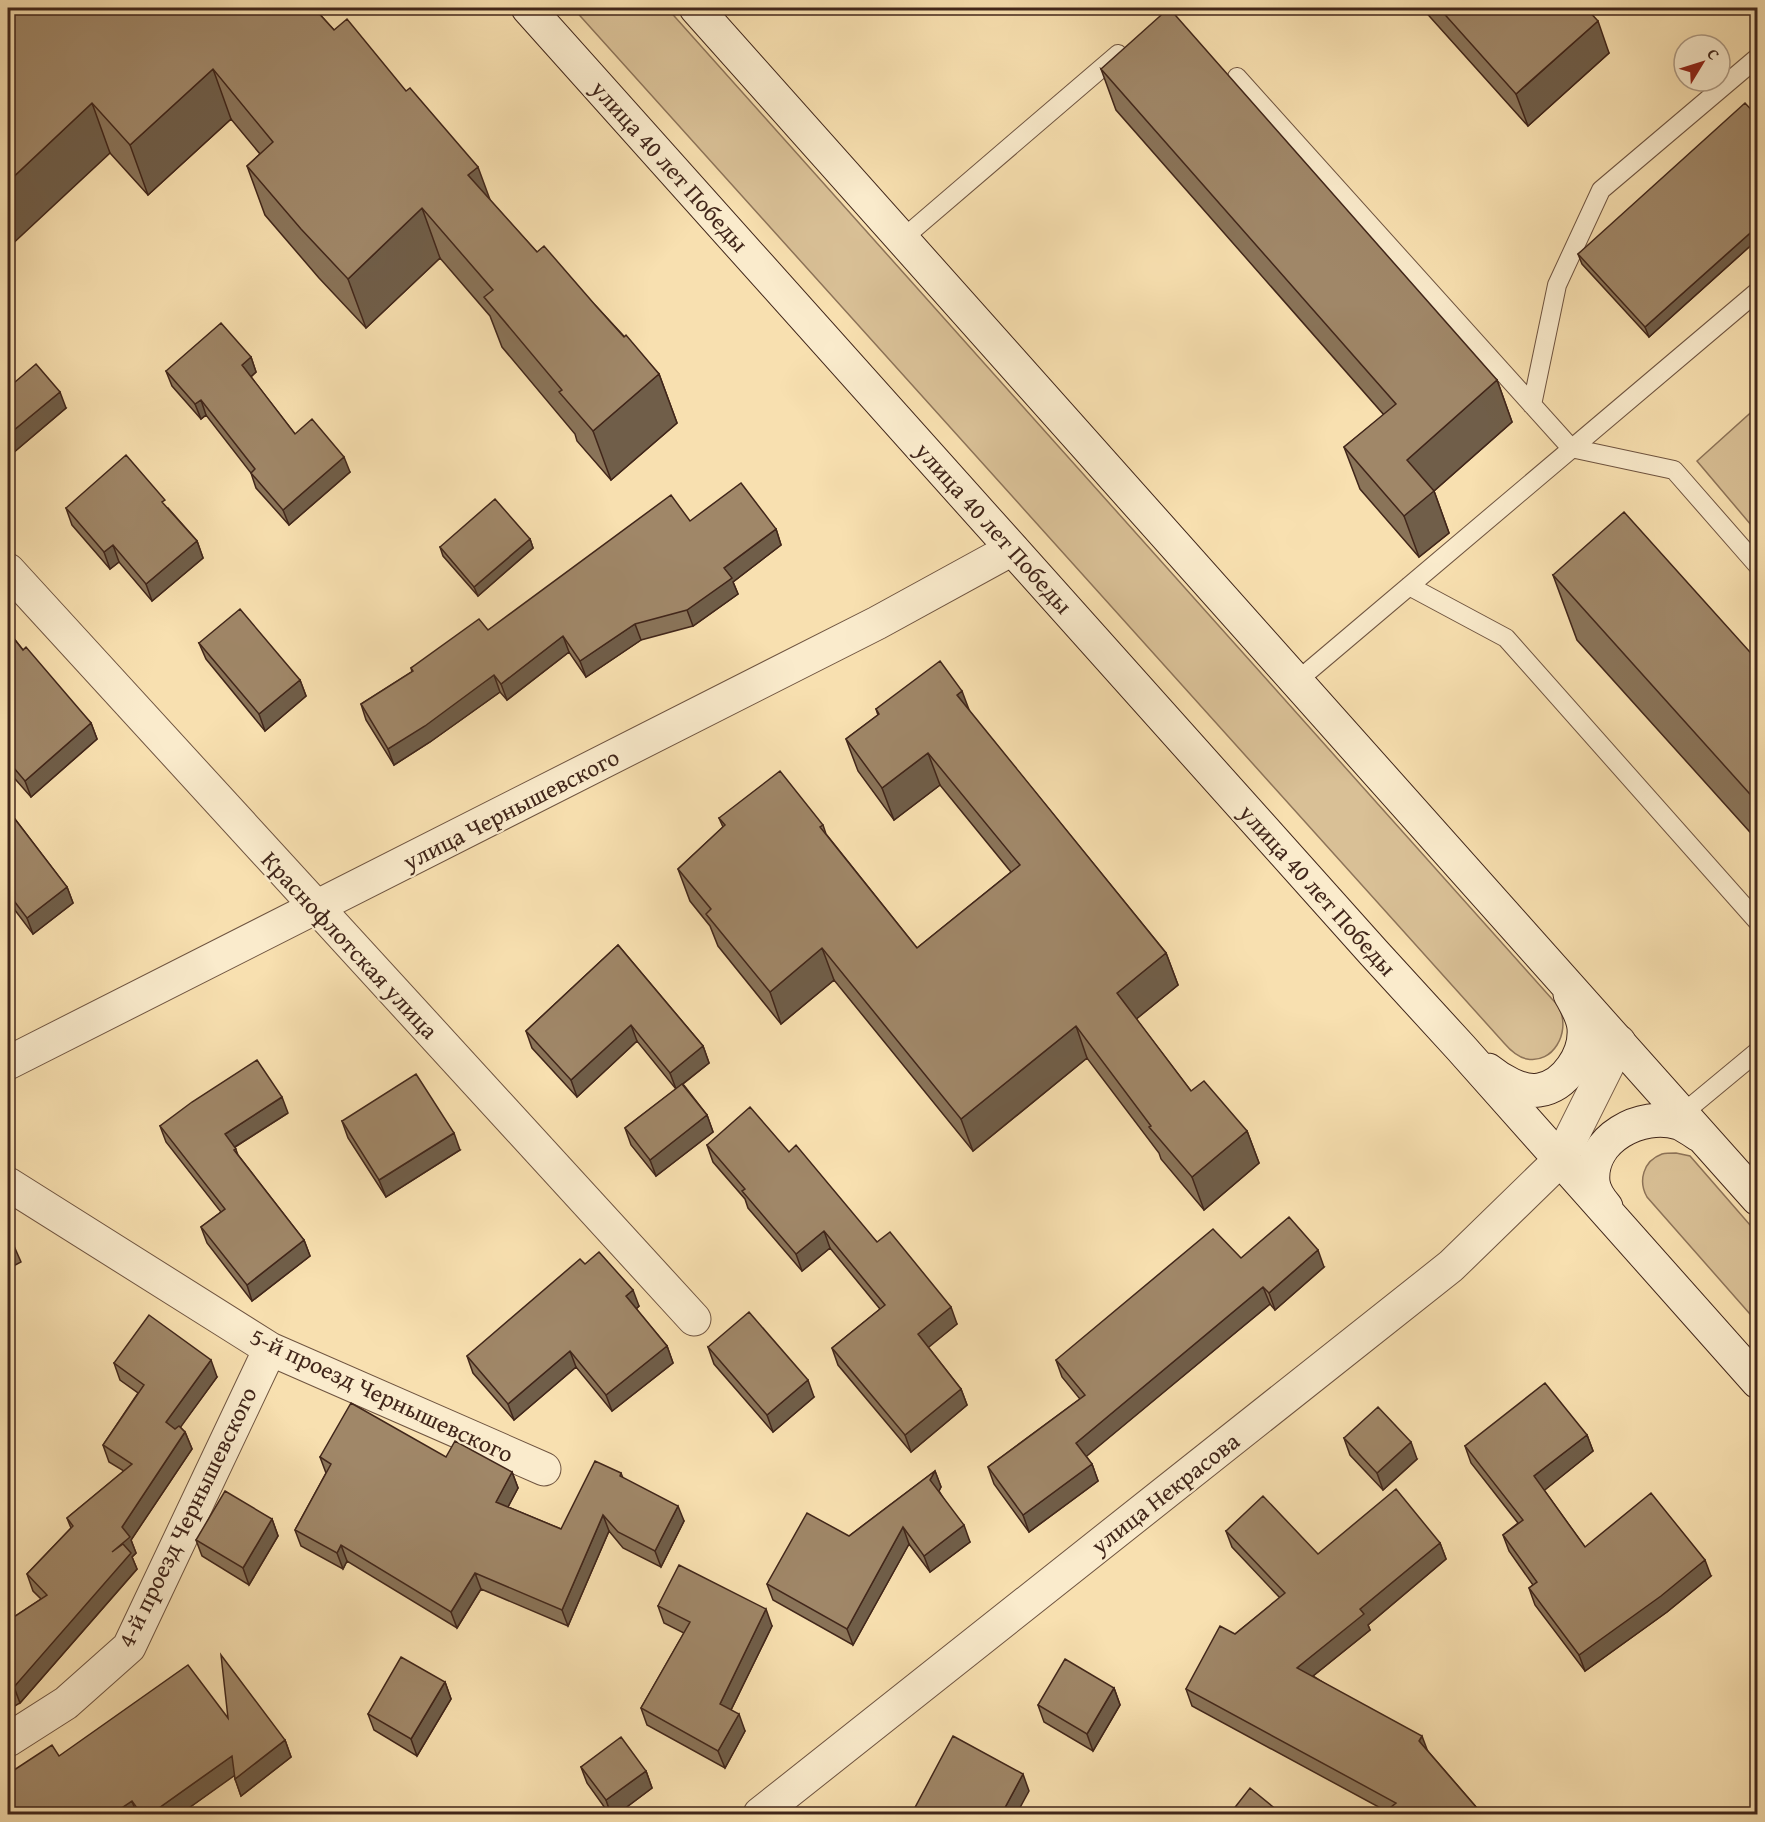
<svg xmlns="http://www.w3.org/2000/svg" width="1765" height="1822" viewBox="0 0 1765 1822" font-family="'Gentium Book Plus',serif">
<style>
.green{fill:#d9c096;stroke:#8d7358;stroke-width:1.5}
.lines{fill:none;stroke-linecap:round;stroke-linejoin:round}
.service-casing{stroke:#6f5440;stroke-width:20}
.minor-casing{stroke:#6f5440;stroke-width:35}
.tertiary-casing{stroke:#6f5440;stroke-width:35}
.secondary-casing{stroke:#41261a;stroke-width:35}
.service{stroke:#faebcc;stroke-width:18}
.minor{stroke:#faebcc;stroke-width:33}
.tertiary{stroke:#faebcc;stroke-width:33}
.secondary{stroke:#faebcc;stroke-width:33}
.wall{fill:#8a7459;stroke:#41261a;stroke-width:1.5}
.shaded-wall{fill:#705e49;stroke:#41261a;stroke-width:1.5}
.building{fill:#a08768;stroke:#41261a;stroke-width:1.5}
.labels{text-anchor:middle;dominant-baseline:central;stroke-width:4.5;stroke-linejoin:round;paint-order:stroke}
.street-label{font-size:24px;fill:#41261a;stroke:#faebcc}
</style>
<rect width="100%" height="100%" fill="#f8e0b0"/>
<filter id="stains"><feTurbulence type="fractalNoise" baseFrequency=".00333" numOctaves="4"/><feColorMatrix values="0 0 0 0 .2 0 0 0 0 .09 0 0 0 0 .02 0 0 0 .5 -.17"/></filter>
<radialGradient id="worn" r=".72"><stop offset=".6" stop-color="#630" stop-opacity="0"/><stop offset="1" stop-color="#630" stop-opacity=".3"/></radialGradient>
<path class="green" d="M573,8H667L1552,999C1555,1002 1559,1006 1560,1010C1570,1033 1553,1064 1527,1059C1517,1057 1510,1050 1504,1043Z
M1757,407V532L1697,461Z
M1676,1153L1690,1156L1757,1233V1322L1647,1197C1638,1181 1643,1161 1662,1154C1666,1153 1672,1153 1676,1153Z"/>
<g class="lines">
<g class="service-casing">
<path id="service" d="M1237,77L1571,448L1674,470L1758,566
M901,240L1118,54
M1532,405L1557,285L1601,190L1758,57
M1409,586L1506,638L1758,922
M1297,681L1758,291
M1682,1114L1758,1051"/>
</g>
<g class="minor-casing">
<path id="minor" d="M8,570L694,1319
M8,1184L270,1349L544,1469
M8,1740L66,1703L129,1647L270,1349
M760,1814L1451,1266L1560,1160L1619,1042"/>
</g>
<g class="tertiary-casing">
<path id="tertiary" d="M8,1063L877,623L1012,549"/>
</g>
<g class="secondary-casing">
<path id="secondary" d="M528,8L1374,953L1461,1048L1758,1382
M696,8L1758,1199
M1488,1070C1500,1080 1522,1093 1539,1090C1566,1086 1586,1054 1584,1028C1583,1016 1576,1005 1570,994
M1606,1207C1600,1200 1594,1192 1593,1182C1589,1139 1641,1111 1679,1123C1686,1126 1693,1131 1699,1135"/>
</g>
<use href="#service" class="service"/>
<use href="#minor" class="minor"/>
<use href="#tertiary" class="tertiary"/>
<use href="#secondary" class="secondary"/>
</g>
<path class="wall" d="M8,8H314L537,252L596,306L659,374L677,423L611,480L577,441L575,434L502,347L490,316L440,258L366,328L319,278L265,215L247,166L260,154L231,119L148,195L110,153Z
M1422,8H1586L1609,53L1528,126Z
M1101,69L1497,380L1512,422L1434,491L1449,533L1419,557L1360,489L1344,447L1384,415L1116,110Z
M1758,117V239L1649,337L1582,264L1578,254Z
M251,357L256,372L251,377L295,434L350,472L289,525L256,488L251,473L206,415L201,419L172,386L166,371Z
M8,388L66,408L13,453L8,446Z
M66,508H168L197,541L203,558L152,601L119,562L110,569L72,525Z
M690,521L776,529L781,545L733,582L738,594L693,626L641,640L586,677L569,652L507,700L500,692L430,742L394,765L366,720L361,704L412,672L411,668L488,630Z
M530,539L533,548L478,596L443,556L440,547Z
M1553,575L1758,661V841L1577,640Z
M8,631L23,650L91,723L97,739L31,797L8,771Z
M199,643L300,680L306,696L265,731L206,659Z
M876,709L969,711L1166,953L1178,985L1136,1019L1191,1091L1247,1131L1259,1163L1204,1210L1161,1159L1159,1153L1087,1058L973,1151L834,980L781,1024L718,946L710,926L690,901L678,869L723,827L719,818L823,825L826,834L917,948L1011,872L940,785L894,820L858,771L846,739L878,715Z
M8,810L67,887L73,903L33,934L8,901Z
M618,945L703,1046L709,1063L683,1084L707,1115L713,1132L656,1176L631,1145L625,1128L676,1089L637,1041L577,1097L532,1048L526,1031Z
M288,1113L235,1147L238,1155L304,1240L310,1256L252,1301L207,1243L201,1227L221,1212L166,1142L160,1126Z
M342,1121L460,1150L386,1197L348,1138Z
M707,1145L789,1152L957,1324L928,1347L961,1389L967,1405L911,1452L838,1365L832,1348L880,1309L830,1248L802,1271L748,1208L745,1199L713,1162Z
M8,1233L14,1246L21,1262L8,1269Z
M1241,1258L1324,1267L1275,1310L1270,1304L1086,1456L1092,1464L1098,1481L1029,1532L994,1484L988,1467L1080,1399L1062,1377L1056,1360Z
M585,1264L639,1306L636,1309L667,1346L673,1363L612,1411L576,1367L514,1420L473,1373L467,1356Z
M708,1347L814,1397L773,1432L714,1364Z
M114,1363L217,1377L180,1427L185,1432L192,1449L131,1540L136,1553L132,1557L137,1569L20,1703L8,1710V1621L41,1599L33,1591L27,1574L71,1528L67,1518L124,1471L109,1462L103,1445L138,1393L120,1380Z
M1587,1435L1593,1451L1544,1490L1585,1547L1711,1576L1667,1612L1585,1671L1535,1605L1529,1588L1533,1585L1509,1551L1503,1535L1518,1523L1471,1463L1465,1446Z
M1344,1438L1417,1459L1383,1490L1350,1455Z
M320,1457H446L512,1472L518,1488L508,1507L561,1529L621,1473L623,1478L684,1521L661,1567L623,1548L609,1531L568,1626L481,1589L457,1628L347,1561L343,1569L301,1546L295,1530L326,1473Z
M935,1471L941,1487L939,1491L970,1542L930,1572L909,1544L853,1645L773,1600L767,1584L849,1536Z
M272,1519L278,1536L249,1585L202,1556L196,1540Z
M1226,1531L1318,1554L1440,1543L1446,1559L1368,1625L1370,1630L1313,1676L1427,1750L1483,1815L1386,1811L1192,1706L1186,1689L1235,1634L1280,1598L1232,1547Z
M658,1606L772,1626L731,1710L745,1731L725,1768L647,1725L641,1708L684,1633L664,1623Z
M445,1682L451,1699L417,1756L374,1730L368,1714Z
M1114,1688L1120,1705L1093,1751L1044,1722L1038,1705Z
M228,1718L285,1740L291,1757L241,1796L234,1775L179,1815H8L59,1756Z
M581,1767L646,1771L652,1788L616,1815H610L587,1783Z"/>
<path class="shaded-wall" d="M1598,21L1609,53L1528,126L1516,94Z
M213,69L231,119L148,195L130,145Z
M92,103L110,153L8,248V182Z
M478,167L496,216L468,175Z
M422,208L440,258L366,328L348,279Z
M1758,226V239L1649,337L1645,327Z
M251,357L256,372L247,380L242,365Z
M659,374L677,423L611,480L593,431Z
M1497,380L1512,422L1434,491L1449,533L1419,557L1404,516L1407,460Z
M60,392L66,408L13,453L8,438V435Z
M201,400L206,415L201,419L195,404Z
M344,457L350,472L289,525L283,510Z
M776,529L781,545L733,582L738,594L693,626L687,610L724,568Z
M530,539L533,548L478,596L474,587Z
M197,541L203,558L152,601L146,584Z
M113,545L119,562L110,569L104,552Z
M635,624L641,640L586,677L580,661Z
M563,636L569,652L507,700L501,684Z
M494,675L500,692L430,742L394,765L388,749Z
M300,680L306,696L265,731L259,714Z
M962,691L974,723L957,695Z
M91,723L97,739L31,797L25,781Z
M928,753L940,785L894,820L882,788Z
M67,887L73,903L33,934L27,918Z
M822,948L834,980L781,1024L770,992Z
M1166,953L1178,985L1129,1025L1117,993Z
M631,1025L637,1041L577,1097L571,1080Z
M1076,1026L1087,1058L973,1151L961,1119Z
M703,1046L709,1063L676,1089L670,1073Z
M282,1097L288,1113L230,1150L225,1134Z
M707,1115L713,1132L656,1176L650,1160Z
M1247,1131L1259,1163L1204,1210L1192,1177Z
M454,1133L460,1150L386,1197L379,1180Z
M824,1231L830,1248L802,1271L796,1254Z
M304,1240L310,1256L252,1301L247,1285Z
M1318,1250L1324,1267L1275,1310L1269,1293Z
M1263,1287L1270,1304L1082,1460L1076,1443Z
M633,1290L639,1306L632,1313L626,1296Z
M951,1307L957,1324L924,1351L918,1334Z
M667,1346L673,1363L612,1411L606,1395Z
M570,1351L576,1367L514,1420L508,1404Z
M211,1360L217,1377L172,1439L166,1422Z
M808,1380L814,1397L773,1432L767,1415Z
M961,1389L967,1405L911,1452L905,1435Z
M185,1432L192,1449L131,1540L136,1553L132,1557L137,1569L20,1703L14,1687L112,1552L122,1527Z
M1587,1435L1593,1451L1541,1493L1534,1476Z
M1411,1442L1417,1459L1383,1490L1377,1473Z
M1092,1464L1098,1481L1029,1532L1023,1515Z
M935,1471L941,1487L936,1496L930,1480Z
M512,1472L518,1488L502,1518L496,1502Z
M678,1506L684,1521L661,1567L655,1551Z
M603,1515L609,1531L568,1626L562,1610Z
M272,1519L278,1536L249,1585L243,1568Z
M964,1525L970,1542L930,1572L924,1556Z
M903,1527L909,1544L853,1645L847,1629Z
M1440,1543L1446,1559L1368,1625L1370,1630L1303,1684L1297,1668L1360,1609Z
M341,1545L347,1561L343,1569L337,1553Z
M1705,1560L1711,1576L1667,1612L1585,1671L1579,1655Z
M475,1573L481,1589L457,1628L451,1612Z
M766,1609L772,1626L726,1720L720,1704Z
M445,1682L451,1699L417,1756L411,1739Z
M1114,1688L1120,1705L1093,1751L1087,1734Z
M739,1714L745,1731L725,1768L718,1751Z
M1422,1736L1428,1752L1419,1741Z
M285,1740L291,1757L241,1796L235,1779Z
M232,1756L238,1773L179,1815H149Z
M646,1771L652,1788L616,1815H611L606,1800Z
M1023,1774L1029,1791L1016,1815H1001Z
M132,1801L137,1815H111Z"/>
<path class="building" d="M8,8H314L334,30L347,19L406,91L410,88L478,167L468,175L537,252L544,246L596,306L624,337L626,335L659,374L593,431L559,392L562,390L484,297L493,290L422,208L348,279L301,229L247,166L273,142L213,69L130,145L92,103L8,182Z
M1169,8L1497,380L1407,460L1434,491L1404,516L1344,447L1396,404L1101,69Z
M1439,8H1586L1598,21L1516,94Z
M1745,103L1758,117V226L1645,327L1578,254Z
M221,323L251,357L242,365L295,434L312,419L344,457L283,510L251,473L255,469L201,400L195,404L166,371Z
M36,364L60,392L8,435V388Z
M126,455L165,500L162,502L197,541L146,584L113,545L104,552L66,508Z
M741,483L776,529L724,568L732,578L687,610L635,624L580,661L563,636L501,684L494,675L425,726L388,749L361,704L413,671L411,668L479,619L488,630L671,495L690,521Z
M495,499L530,539L474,587L440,547Z
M1624,512L1758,661V803L1553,575Z
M240,609L300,680L259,714L199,643Z
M8,631L23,650L26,647L91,723L25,781L8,761Z
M940,661L962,691L957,695L1166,953L1117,993L1191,1091L1204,1081L1247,1131L1192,1177L1149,1127L1151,1126L1076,1026L961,1119L822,948L770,992L706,914L711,909L678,869L725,825L719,818L780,771L823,825L820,827L917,948L1020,865L928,753L882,788L846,739L879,714L876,709Z
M8,810L67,887L27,918L8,893Z
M618,945L703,1046L670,1073L631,1025L571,1080L526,1031Z
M257,1060L282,1097L225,1134L236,1149L234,1150L304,1240L247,1285L201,1227L225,1209L160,1126L192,1102Z
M416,1074L454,1133L379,1180L342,1121Z
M682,1084L707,1115L650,1160L625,1128Z
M750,1107L789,1152L796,1145L877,1242L890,1232L951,1307L918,1334L961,1389L905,1435L832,1348L885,1305L824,1231L796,1254L742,1191L745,1189L707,1145Z
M1289,1217L1318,1250L1269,1293L1263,1287L1076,1443L1092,1464L1023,1515L988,1467L1085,1395L1056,1360L1213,1229L1241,1258Z
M8,1233L14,1246L8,1249Z
M599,1252L633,1290L626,1296L667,1346L606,1395L570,1351L508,1404L467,1356L580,1259L585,1264Z
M749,1312L808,1380L767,1415L708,1347Z
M149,1315L211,1360L166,1422L175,1429L179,1426L185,1432L122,1527L130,1537L112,1552L123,1544L131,1553L14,1687L8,1690V1621L47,1595L27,1574L73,1526L67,1518L132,1464L103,1445L144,1385L114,1363Z
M1545,1383L1587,1435L1534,1476L1585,1547L1651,1493L1705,1560L1661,1596L1579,1655L1529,1588L1537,1582L1503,1535L1523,1520L1465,1446Z
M351,1403L446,1457L455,1441L512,1472L496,1502L561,1529L595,1461L621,1473L620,1476L678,1506L655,1551L618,1532L603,1515L562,1610L475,1573L451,1612L341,1545L337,1553L295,1530L331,1464L320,1457Z
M1378,1407L1411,1442L1377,1473L1344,1438Z
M935,1471L930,1480L964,1525L924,1556L903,1527L847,1629L767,1584L807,1513L849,1536Z
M1396,1489L1440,1543L1360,1609L1364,1614L1297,1668L1422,1736L1419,1741L1483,1815H1381L1396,1803L1186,1689L1220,1626L1235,1634L1285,1593L1226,1531L1263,1496L1318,1554Z
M225,1491L272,1519L243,1568L196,1540Z
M679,1565L766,1609L720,1704L739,1714L718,1751L641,1708L690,1622L658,1606Z
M221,1655L285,1740L235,1779L232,1756L149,1815H142L132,1801L111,1815H25L23,1812L19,1815H8V1774L52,1745L59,1756L188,1665L228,1718Z
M401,1657L445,1682L411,1739L368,1714Z
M1065,1659L1114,1688L1087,1734L1038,1705Z
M953,1736L1023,1774L1001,1815H911Z
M621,1737L646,1771L606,1800L581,1767Z
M1250,1788L1283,1815H1229Z
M524,1810L527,1815H519Z"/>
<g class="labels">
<g class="street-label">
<text transform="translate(670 166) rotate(48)">улица 40 лет Победы</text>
<text transform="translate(994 528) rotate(48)">улица 40 лет Победы</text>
<text transform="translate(511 809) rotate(-27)">улица Чернышевского</text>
<text transform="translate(1318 890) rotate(48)">улица 40 лет Победы</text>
<text transform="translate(350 945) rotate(47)">Краснофлотская улица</text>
<text transform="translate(382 1395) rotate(25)">5-й проезд Чернышевского</text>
<text transform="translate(1165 1493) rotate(-38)">улица Некрасова</text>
<text transform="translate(187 1517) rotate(-64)">4-й проезд Чернышевского</text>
</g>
</g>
<rect width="1765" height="1822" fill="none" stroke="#f8e0b0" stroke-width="30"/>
<rect x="9" y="9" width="1747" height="1804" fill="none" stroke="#41261a" stroke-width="3"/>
<rect x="15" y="15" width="1735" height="1792" fill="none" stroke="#41261a" stroke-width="1.5"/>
<g transform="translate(1702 63) rotate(52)"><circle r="28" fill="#faebcc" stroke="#b09c85" stroke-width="1.5"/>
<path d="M0-4.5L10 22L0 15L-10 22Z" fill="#8f2418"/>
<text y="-9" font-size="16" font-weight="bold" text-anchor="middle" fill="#41261a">С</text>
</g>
<rect width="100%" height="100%" filter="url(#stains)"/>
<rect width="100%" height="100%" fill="url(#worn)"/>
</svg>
